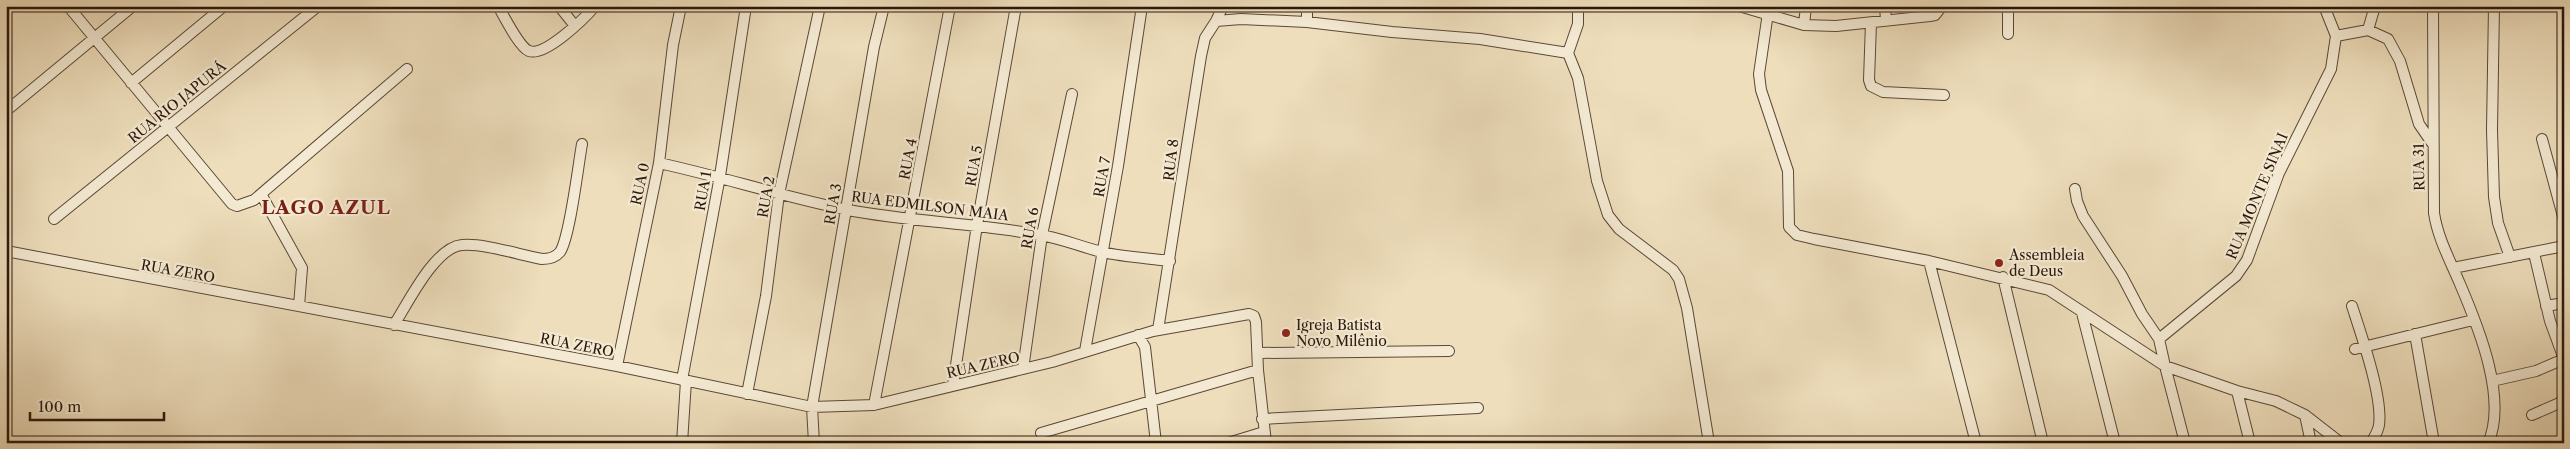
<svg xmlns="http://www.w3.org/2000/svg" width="2570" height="449" viewBox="0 0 2570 449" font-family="'Libre Caslon Text',serif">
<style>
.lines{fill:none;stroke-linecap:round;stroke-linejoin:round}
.street-casing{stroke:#5b4836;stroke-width:12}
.street{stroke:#f4ead3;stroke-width:10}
.poi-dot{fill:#8f2418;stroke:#f4ead3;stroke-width:2}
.labels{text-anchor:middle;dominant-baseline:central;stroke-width:4.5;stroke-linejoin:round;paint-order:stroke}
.street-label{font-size:14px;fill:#2a160a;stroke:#f4ead3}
.poi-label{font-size:14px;fill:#2a160a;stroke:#f4ead3;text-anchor:start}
.district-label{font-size:19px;font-weight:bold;letter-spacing:1px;fill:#7a1f14;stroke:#f4ead3}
</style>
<rect width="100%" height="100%" fill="#eedebc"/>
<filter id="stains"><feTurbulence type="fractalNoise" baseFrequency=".004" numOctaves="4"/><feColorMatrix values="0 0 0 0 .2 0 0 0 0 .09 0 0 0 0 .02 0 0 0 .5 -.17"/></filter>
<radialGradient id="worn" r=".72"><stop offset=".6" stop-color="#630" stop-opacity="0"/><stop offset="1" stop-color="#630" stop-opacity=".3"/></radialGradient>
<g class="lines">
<g class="street-casing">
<path id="street" d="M68,6L232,204L237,206L254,200L407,69
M498,6C504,16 519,47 529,51C545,57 585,18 595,6
M559,6L575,26
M1739,6L1804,25L1836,26L1930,16L1935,15L1942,6
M1769,6L1759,74L1761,90L1788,171L1789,227L1797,235L1814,239L1929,261L2049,290L2165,366L2185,443
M1885,6L1886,20
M2433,6L2434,213C2438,239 2450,260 2460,284C2478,326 2508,399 2488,443
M2494,6L2492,130L2494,197L2498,223L2510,257
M1216,21L1223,6
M1307,22V6
M1871,23L1869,80L1871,86L1883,92L1944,95
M1804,25L1806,6
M2368,30L2375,6
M2008,34V6
M2336,36L2368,30L2388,39L2400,61L2419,124L2432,143
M1568,53L1578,24V6
M131,83L224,6
M6,111L133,6
M2542,139L2564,220
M659,163C723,177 784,197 848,210C911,222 976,223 1040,235C1061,238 1081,247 1102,252C1124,257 1147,258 1170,261
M2075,189L2077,201L2083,216L2122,276L2142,314L2159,339L2165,366L2237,391L2276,401L2305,415L2341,443
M261,194L302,268L299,306
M54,219L318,6
M6,251L617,366L812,407L874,405L1052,362L1153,331L1249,314L1254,316L1256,322L1258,370L1266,443
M2534,253L2550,321L2564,359
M1929,261L1976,443
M2453,268L2564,246
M2003,277L2043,443
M2352,306C2361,334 2383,397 2379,425C2378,432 2374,437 2371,443
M2546,306L2564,303
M2082,313L2115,443
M394,325C408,303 435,247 462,245C483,243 520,255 542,259C549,259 555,258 560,252C570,237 578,166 582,144
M1158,330L1201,56L1205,38L1216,21L1241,19L1307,22L1392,32L1480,39L1568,53L1578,78L1597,181L1608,215L1619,229L1673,270L1679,279L1687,308L1709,443
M2415,334L2434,443
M1138,335L1145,347L1156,443
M2159,339L2236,276L2247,260L2279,173L2331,69L2336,36L2324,6
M2355,349L2473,320
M1085,351L1118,166L1142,6
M1259,353L1449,351
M617,366L659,163L673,45L681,6
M1023,369L1042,235L1072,94
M682,380L720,176L746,6
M2492,381L2536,371L2564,359
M953,385L977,225L1016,6
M2237,391L2250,443
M747,394L766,296L779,194L820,6
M874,405L950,6
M2305,415L2311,443
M2532,415L2564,401
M1262,419L1478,408
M1041,433L1258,370
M682,443L686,381
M814,443L812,407L874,47L884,6
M1228,443L1264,432"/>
</g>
<use href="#street" class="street"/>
</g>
<g class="poi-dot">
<circle cx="1999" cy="263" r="5"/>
<circle cx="1286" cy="333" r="5"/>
</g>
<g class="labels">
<g class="street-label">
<text transform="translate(177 102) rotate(-39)">RUA RIO JAPURÁ</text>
<text transform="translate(908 159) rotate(-79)">RUA 4</text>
<text transform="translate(1171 160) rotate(-83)">RUA 8</text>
<text transform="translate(974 166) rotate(-80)">RUA 5</text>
<text transform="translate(2419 167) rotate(-91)">RUA 31</text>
<text transform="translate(1102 177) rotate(-80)">RUA 7</text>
<text transform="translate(640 184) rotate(-78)">RUA 0</text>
<text transform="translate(703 191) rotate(-80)">RUA 1</text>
<text transform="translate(2257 196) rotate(-67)">RUA MONTE SINAI</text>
<text transform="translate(766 197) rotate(-80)">RUA 2</text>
<text transform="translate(833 204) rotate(-80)">RUA 3</text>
<text transform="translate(930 206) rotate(7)">RUA EDMILSON MAIA</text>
<text transform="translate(1030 228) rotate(-80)">RUA 6</text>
<text transform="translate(178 271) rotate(10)">RUA ZERO</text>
<text transform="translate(577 345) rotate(11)">RUA ZERO</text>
<text transform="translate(983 365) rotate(-13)">RUA ZERO</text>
</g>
<g class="poi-label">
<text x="2009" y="255">Assembleia<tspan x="2009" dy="16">de Deus</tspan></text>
<text x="1296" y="325">Igreja Batista<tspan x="1296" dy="16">Novo Milênio</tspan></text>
</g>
<g class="district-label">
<text x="326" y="207">LAGO AZUL</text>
</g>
</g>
<rect width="2570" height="449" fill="none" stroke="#eedebc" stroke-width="25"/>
<rect x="8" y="8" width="2555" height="434" fill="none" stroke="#2a160a" stroke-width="2.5"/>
<rect x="12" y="12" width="2545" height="424" fill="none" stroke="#2a160a"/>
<path d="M30 412v8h134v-8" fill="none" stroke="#2a160a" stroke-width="2.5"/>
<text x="38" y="412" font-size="15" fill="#2a160a" stroke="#f4ead3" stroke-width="4" paint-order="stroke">100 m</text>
<rect width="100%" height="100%" filter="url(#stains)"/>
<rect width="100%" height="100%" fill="url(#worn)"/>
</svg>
